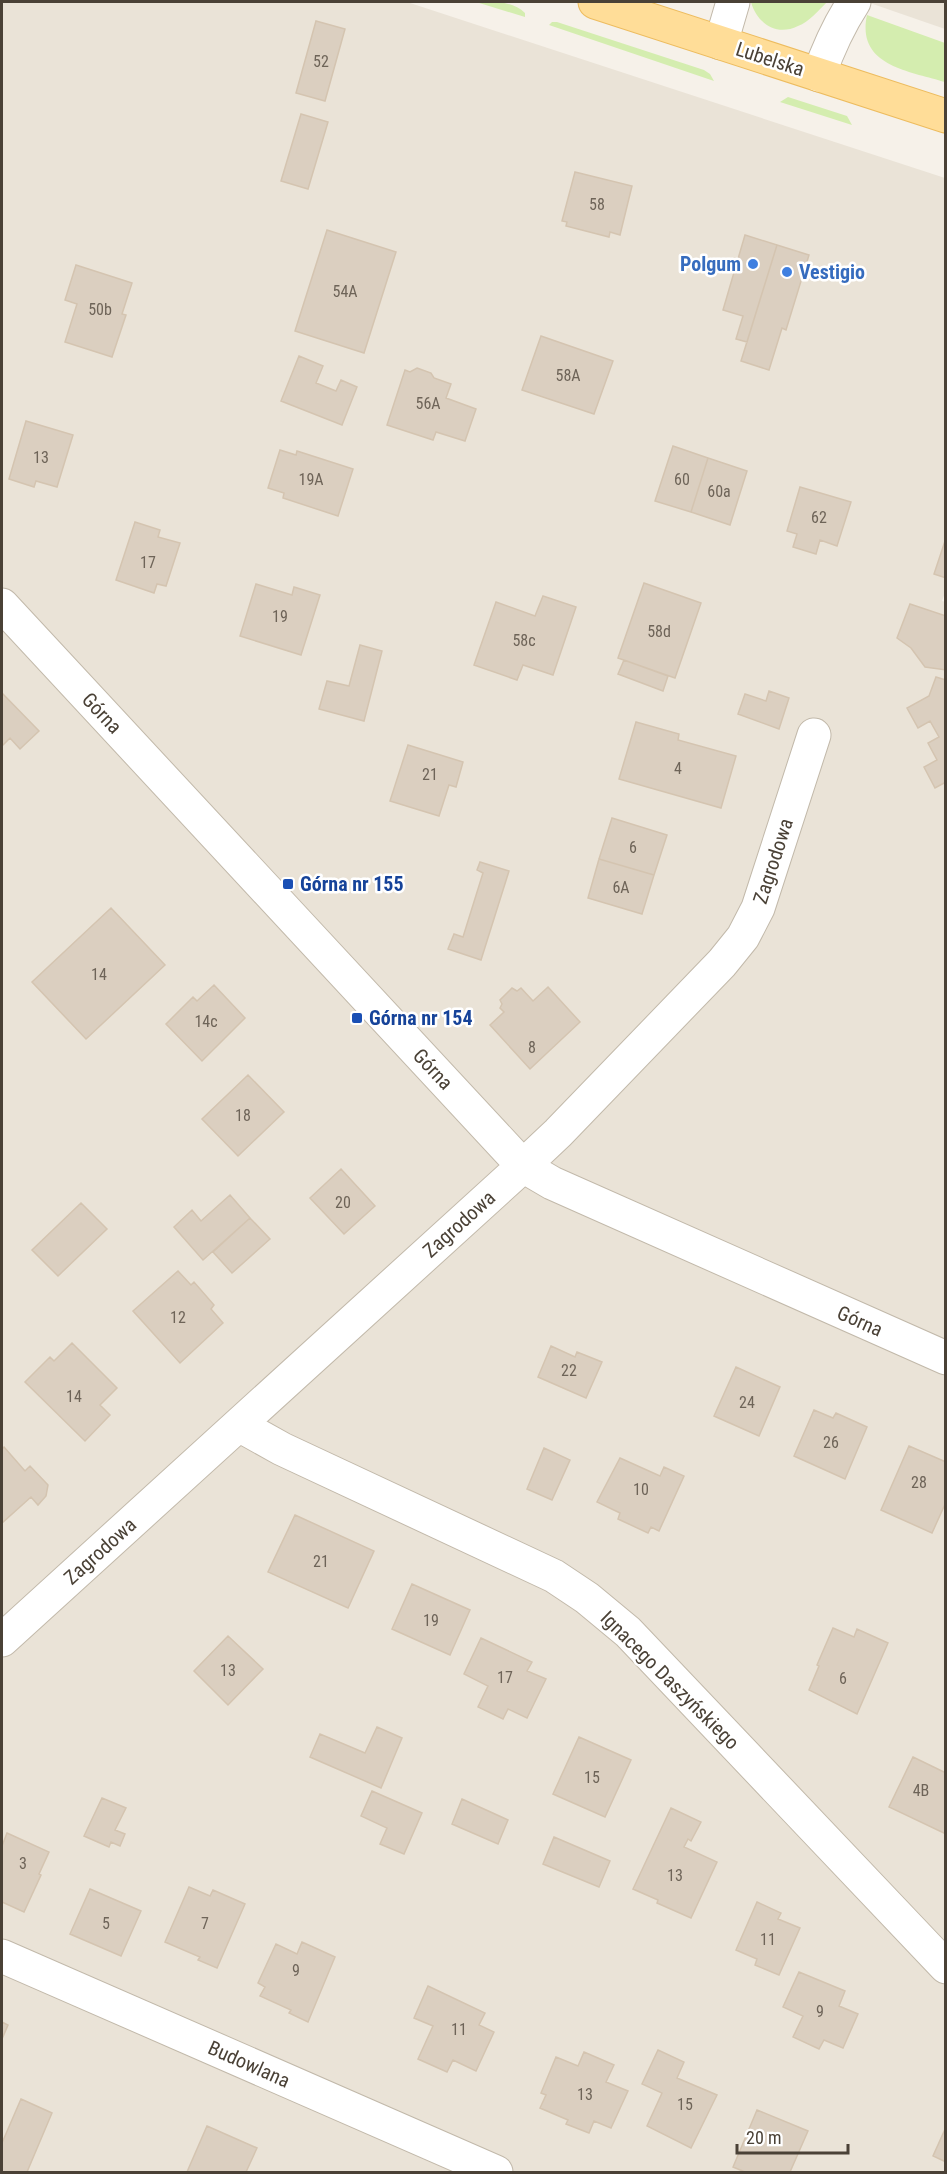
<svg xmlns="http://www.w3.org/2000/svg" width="947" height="2174" viewBox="0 0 947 2174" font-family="'Roboto Condensed',sans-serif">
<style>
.residential{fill:#eae3d7}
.green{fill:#d4edaf}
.building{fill:#dbcfc0;stroke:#d4c4b0;stroke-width:1.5}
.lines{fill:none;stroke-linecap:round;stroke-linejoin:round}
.street-casing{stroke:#c2b9aa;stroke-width:35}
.primary-casing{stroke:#edbc5f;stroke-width:35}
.street{stroke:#fff;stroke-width:33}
.primary{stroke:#ffdd98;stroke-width:33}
.shop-dot{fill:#3f7fe0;stroke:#fff;stroke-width:2}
.transit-dot{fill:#1a4fb4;stroke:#fff;stroke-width:2}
.labels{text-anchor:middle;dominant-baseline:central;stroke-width:5;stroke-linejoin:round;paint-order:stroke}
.number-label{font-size:16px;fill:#6e6458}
.street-label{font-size:20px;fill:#4a4136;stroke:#fff}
.shop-label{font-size:20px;font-weight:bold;fill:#366cbe;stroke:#fff;text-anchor:end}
.transit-label{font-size:20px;font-weight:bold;fill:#164399;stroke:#fff;text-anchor:start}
</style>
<rect width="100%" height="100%" fill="#f6f1e9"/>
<path class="residential" d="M2,2H407L945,178L946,590L942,601L946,602L945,2172H2Z
M867,2H945V29Z"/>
<path class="green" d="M476,2C492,1 513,1 525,13V17Z
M751,2H827C819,10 809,22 798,26C776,37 757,23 751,2Z
M867,15L945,43V82C910,71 856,66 867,15Z
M552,22H557L704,70L710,74L714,81L549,25Z
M788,97L847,116L852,125L780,102Z"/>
<path class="building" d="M316,21L345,29L325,101L296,93Z
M301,114L328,122L308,189L281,181Z
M575,172L632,186L620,235L610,232L609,237L566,226L567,222L562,221Z
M327,230L396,252L364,353L295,331Z
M745,235L777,245L747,342L736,339L743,316L723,310Z
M777,245L809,255L786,330L782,328L769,370L741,361Z
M76,265L132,283L122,314L126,315L112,357L65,342L77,304L65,300Z
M541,336L613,361L594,414L522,390Z
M299,356L323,366L316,383L336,391L341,380L357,387L342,425L281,401Z
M417,368L431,373L434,378L451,384L446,398L476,409L465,441L436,432L433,440L387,425L405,370L410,372Z
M26,421L73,435L57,487L36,481L34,487L9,479Z
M673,446L708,458L691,512L655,501Z
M280,450L296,455L297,451L353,469L338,516L283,498L284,493L268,488Z
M708,458L747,471L730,525L691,512Z
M800,487L851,502L837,546L820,540L816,554L793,547L797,534L787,531Z
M135,522L160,530L158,537L180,543L166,586L157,584L154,593L116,580Z
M946,538V578L934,574Z
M644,583L701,603L675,678L618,658Z
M256,584L292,595L294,587L320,595L301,655L240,636Z
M543,596L576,607L553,675L523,665L517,680L474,665L496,602L535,616Z
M910,604L946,616V670L925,667L911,648L897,638Z
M360,645L382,651L364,721L319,709L327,681L349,686Z
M624,660L668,676L663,691L618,674Z
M936,677L946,680V782L935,788L924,767L937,760L928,743L939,737L930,721L918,728L907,708L929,696Z
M769,691L789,698L779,729L738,714L745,694L766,701Z
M2,693L39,731L20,749L10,738L2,746Z
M636,722L679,734L678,740L736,756L721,808L619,779Z
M408,745L463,762L456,787L449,785L439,816L390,801Z
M612,818L667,835L654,875L599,859Z
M599,859L654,875L642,914L588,898Z
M480,862L509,871L481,960L448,949L454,934L463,937L483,873L477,870Z
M111,908L165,965L86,1039L32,982Z
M214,985L245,1018L202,1061L166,1024L193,997L197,1001Z
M548,987L580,1022L530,1069L490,1025L504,1012L500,1008L502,1004L500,1000L512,988L517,991L521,988L533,1001Z
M248,1075L284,1112L238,1156L202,1119Z
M341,1169L375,1206L344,1234L310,1198Z
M230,1195L250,1218L203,1260L174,1227L192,1210L201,1221Z
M81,1203L107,1229L58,1276L32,1250Z
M250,1218L270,1239L232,1273L213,1252Z
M178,1271L191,1285L194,1282L214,1305L211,1309L223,1323L180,1363L133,1311Z
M72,1343L117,1388L100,1405L110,1415L85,1441L25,1382L50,1357L54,1361Z
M551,1346L575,1357L577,1352L602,1362L586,1398L538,1377Z
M736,1367L780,1387L759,1436L714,1416Z
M814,1410L833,1418L836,1413L867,1427L845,1479L794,1456Z
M909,1446L946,1462V1502L932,1533L881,1510Z
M4,1447L25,1471L30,1466L48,1485L46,1496L38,1505L31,1497L2,1523V1449Z
M544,1448L570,1460L552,1500L527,1489Z
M620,1458L660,1476L664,1467L684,1476L659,1531L651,1527L648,1533L618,1519L620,1513L597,1502Z
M295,1515L374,1551L348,1608L268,1572Z
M412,1584L470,1610L450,1655L392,1629Z
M833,1628L854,1637L857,1629L888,1643L857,1714L809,1690L819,1666L817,1665Z
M228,1636L263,1669L228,1705L194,1671Z
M481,1638L532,1662L527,1671L546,1679L527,1718L508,1709L503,1719L478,1707L488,1686L464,1674Z
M377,1727L402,1738L381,1788L310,1757L320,1734L365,1753Z
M579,1737L631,1760L605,1817L553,1794Z
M913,1757L946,1773V1834L889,1807Z
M372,1791L422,1813L404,1854L380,1844L387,1828L361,1816Z
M102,1798L126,1808L115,1830L125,1834L120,1846L111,1842L109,1847L84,1836Z
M462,1799L508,1820L498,1844L452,1824Z
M671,1808L701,1822L691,1841L688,1839L684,1847L717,1862L691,1918L657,1903L658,1900L633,1889Z
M7,1833L49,1852L39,1874L41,1875L24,1912L2,1902V1846Z
M554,1837L610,1861L599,1887L543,1864Z
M189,1887L210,1896L213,1890L245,1904L217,1968L198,1960L200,1957L165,1942Z
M90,1889L141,1911L121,1956L70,1934Z
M757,1902L781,1913L778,1919L800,1928L779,1975L755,1965L757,1959L736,1950Z
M302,1942L335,1957L308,2022L289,2013L291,2010L260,1996L265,1987L258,1983L276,1944L297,1954Z
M799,1972L845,1991L839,2006L858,2014L843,2048L824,2040L819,2049L793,2037L803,2016L783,2007Z
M428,1986L485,2013L479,2025L494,2032L476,2071L453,2060L447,2072L418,2059L433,2026L414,2018Z
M2,2022L8,2025L2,2039Z
M658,2050L684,2062L677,2078L717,2095L691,2148L647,2126L662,2093L642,2084Z
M584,2052L614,2065L606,2082L628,2091L611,2128L594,2121L589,2133L566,2124L568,2120L540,2108L546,2095L541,2093L556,2057L578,2066Z
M21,2099L52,2113L27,2172H2V2143Z
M757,2110L808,2131L790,2172H745L733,2167Z
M207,2126L257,2148L246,2172H187Z
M946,2127V2162L933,2156Z"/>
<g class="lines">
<g class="street-casing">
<path id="street" d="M721,43L733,2
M819,75C828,49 839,25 854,2
M2,605L523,1166L552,1183L946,1358
M239,1425L282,1449L554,1576L587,1598L628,1632L946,1967
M2,1640L523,1166L558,1133L722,963L743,937L758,908L814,735
M2,1956L496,2172"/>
</g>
<g class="primary-casing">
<path id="primary" d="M595,2L946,116"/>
</g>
<use href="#street" class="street"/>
<use href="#primary" class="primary"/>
</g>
<g class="shop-dot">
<circle cx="753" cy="264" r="6"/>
<circle cx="787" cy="272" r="6"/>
</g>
<g class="transit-dot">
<rect x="282" y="878" width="12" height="12" rx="3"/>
<rect x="351" y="1012" width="12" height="12" rx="3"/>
</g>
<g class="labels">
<g class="number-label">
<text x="321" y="61">52</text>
<text x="597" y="204">58</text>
<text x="345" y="291">54A</text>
<text x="100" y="309">50b</text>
<text x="568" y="375">58A</text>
<text x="428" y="403">56A</text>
<text x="41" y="457">13</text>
<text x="311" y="479">19A</text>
<text x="682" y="479">60</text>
<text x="719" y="491">60a</text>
<text x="819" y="517">62</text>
<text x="148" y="562">17</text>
<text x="280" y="616">19</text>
<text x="659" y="631">58d</text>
<text x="524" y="640">58c</text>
<text x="678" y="768">4</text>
<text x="430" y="774">21</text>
<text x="633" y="847">6</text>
<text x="621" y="887">6A</text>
<text x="99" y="974">14</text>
<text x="206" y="1021">14c</text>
<text x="532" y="1047">8</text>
<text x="243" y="1115">18</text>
<text x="343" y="1202">20</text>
<text x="178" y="1317">12</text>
<text x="569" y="1370">22</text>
<text x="74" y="1396">14</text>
<text x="747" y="1402">24</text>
<text x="831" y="1442">26</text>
<text x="919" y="1482">28</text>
<text x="641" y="1489">10</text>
<text x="321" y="1561">21</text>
<text x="431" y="1620">19</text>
<text x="228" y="1670">13</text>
<text x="505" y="1677">17</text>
<text x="843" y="1678">6</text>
<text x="592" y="1777">15</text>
<text x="921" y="1790">4B</text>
<text x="23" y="1863">3</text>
<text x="675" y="1875">13</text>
<text x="106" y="1923">5</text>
<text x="205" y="1923">7</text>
<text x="768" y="1939">11</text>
<text x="296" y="1970">9</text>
<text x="820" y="2011">9</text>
<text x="459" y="2029">11</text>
<text x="585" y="2094">13</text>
<text x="685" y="2104">15</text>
</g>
<g class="street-label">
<text transform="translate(770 59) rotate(18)">Lubelska</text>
<text transform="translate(102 713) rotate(47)">Górna</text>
<text transform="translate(773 861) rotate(-72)">Zagrodowa</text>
<text transform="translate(433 1069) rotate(47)">Górna</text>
<text transform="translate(459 1224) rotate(-42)">Zagrodowa</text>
<text transform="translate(860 1321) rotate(24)">Górna</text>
<text transform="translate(100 1551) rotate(-42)">Zagrodowa</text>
<text transform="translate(670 1680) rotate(45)">Ignacego Daszyńskiego</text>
<text transform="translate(249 2064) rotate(24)">Budowlana</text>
</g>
<g class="shop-label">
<text x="741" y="264">Polgum</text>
<text x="799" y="272" text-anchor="start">Vestigio</text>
</g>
<g class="transit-label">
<text x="300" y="884">Górna nr 155</text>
<text x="369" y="1018">Górna nr 154</text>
</g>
</g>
<rect width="947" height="2174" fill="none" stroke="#4a4136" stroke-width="6"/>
<path d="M737 2144v9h111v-9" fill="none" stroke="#4a4136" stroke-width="3"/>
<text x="746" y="2144" font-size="18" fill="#4a4136" stroke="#ffffff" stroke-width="4.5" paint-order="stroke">20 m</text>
</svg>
